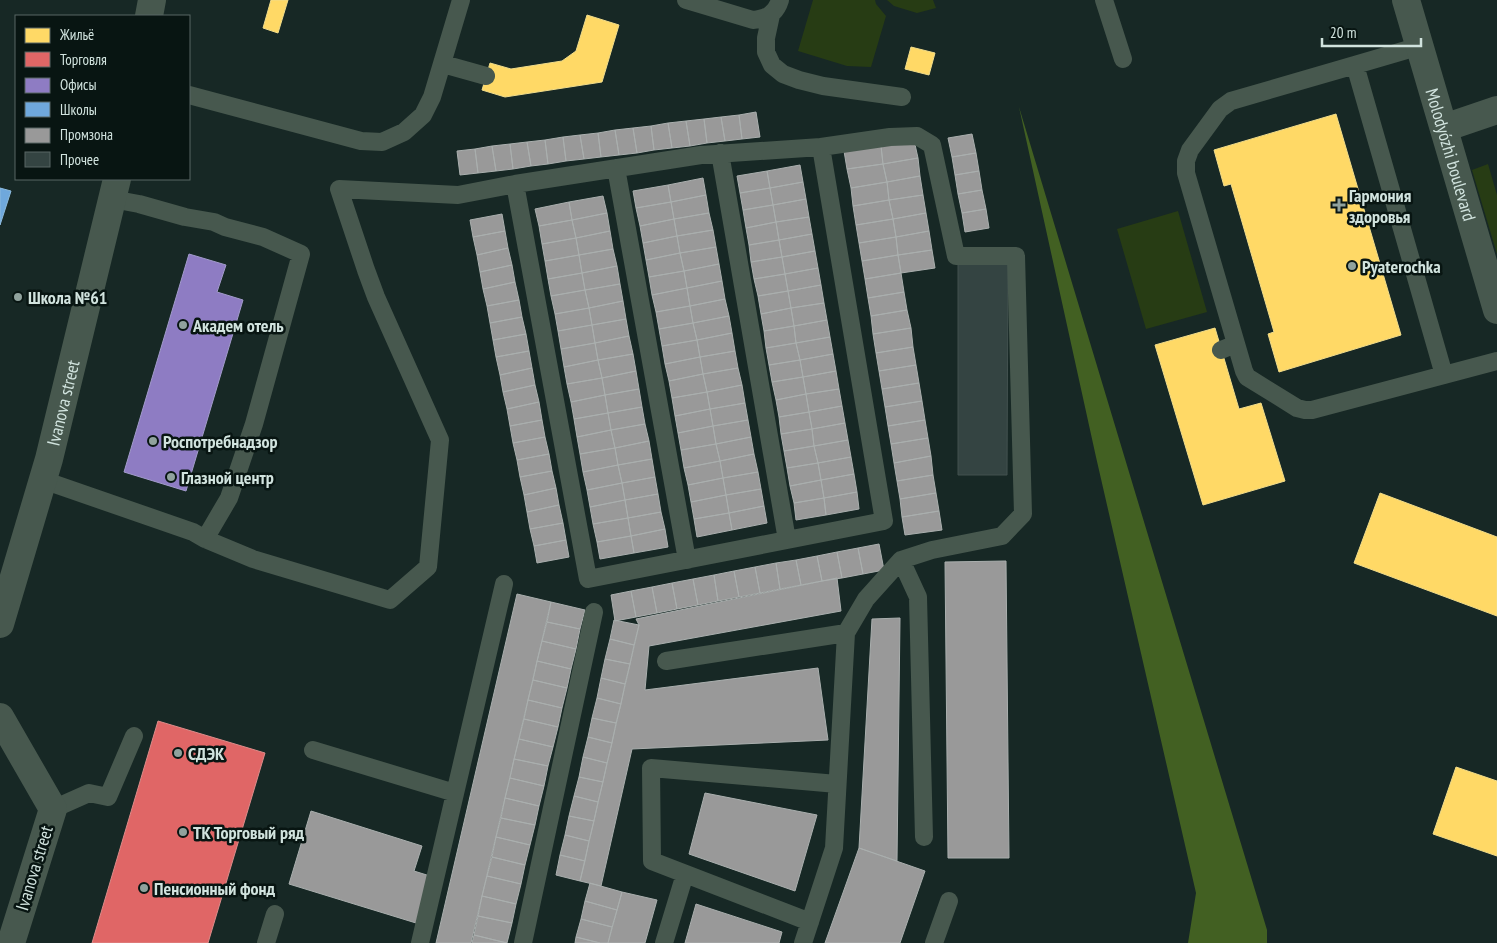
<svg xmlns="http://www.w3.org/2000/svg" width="1497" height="943" viewBox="0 0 1497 943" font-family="'PT Sans Narrow',sans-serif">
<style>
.green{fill:#273c14}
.forest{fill:#426022}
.homes{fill:#ffd966;stroke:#f1dc8a}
.shops{fill:#e06666;stroke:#dc8c8a}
.offices{fill:#8e7cc3;stroke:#a29bcb}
.schools{fill:#6fa8dc;stroke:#8cbadd}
.industry{fill:#999;stroke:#aaafae}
.building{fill:#344442;stroke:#42514f}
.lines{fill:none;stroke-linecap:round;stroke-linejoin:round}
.service{stroke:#47584e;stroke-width:18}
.minor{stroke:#47584e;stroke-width:28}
.tertiary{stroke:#47584e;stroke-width:28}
.poi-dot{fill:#90a29d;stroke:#081512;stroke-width:2}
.labels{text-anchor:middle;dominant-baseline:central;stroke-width:5;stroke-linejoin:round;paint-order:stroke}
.street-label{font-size:18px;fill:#d1e3de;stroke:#081512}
.poi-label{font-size:18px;font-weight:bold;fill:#d1e3de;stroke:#081512;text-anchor:start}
</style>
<rect width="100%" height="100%" fill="#172825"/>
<path class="green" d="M813,0H875L876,4L886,16L871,67L847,66L798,51Z
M887,0H933L936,8L917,13L894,6Z
M1488,164L1497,195V254L1472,170Z
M1178,211L1207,312L1146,329L1117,229Z"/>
<path class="forest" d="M1019,107L1267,930V943H1188L1196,893L1096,457Z"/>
<path class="homes" d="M271,0H288L278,33L263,28Z
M587,15L619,25L602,82L505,97L482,90L490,63L511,69L562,61L576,51Z
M911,47L935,53L929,75L905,69Z
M1336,114L1401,335L1279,372L1268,334L1274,332L1231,184L1224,186L1214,150Z
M1215,328L1239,409L1261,403L1285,481L1203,505L1155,345Z
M1380,493L1497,537V616L1354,563Z
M1456,767L1497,781V856L1433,834Z"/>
<path class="shops" d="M158,721L265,753L208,943H92Z"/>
<path class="offices" d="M189,254L226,265L217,292L243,300L186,491L124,472Z"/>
<path class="schools" d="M0,188L11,191L0,225Z"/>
<path class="industry" d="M756,112L760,137L742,139L739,115Z
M739,115L742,139L725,141L721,117Z
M721,117L725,141L707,143L704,119Z
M704,119L707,143L690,146L686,121Z
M686,121L690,146L672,148L668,123Z
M668,123L672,148L654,150L651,126Z
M651,126L654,150L637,153L633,128Z
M633,128L637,153L619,155L615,130Z
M615,130L619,155L601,157L598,133Z
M598,133L601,157L584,159L580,135Z
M972,134L976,153L952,157L948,138Z
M580,135L584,159L566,161L563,137Z
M563,137L566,161L548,164L545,140Z
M545,140L548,164L531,166L527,142Z
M914,140L918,158L883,164L881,146Z
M527,142L531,166L513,169L510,144Z
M510,144L513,169L496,171L492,146Z
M492,146L496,171L478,173L475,149Z
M881,146L883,164L847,169L844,151Z
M475,149L478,173L460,175L457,151Z
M976,153L979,171L955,175L952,157Z
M918,158L920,176L887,182L883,164Z
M883,164L887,182L851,188L847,169Z
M800,165L803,182L770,188L767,171Z
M767,171L770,188L740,193L737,176Z
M979,171L982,190L958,194L955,175Z
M920,176L923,195L889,200L887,182Z
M703,178L706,195L671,202L668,185Z
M803,182L806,199L773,205L770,188Z
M887,182L889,200L853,206L851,188Z
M668,185L671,202L636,208L633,191Z
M770,188L773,205L743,210L740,193Z
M982,190L986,209L962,213L958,194Z
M706,195L709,213L674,219L671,202Z
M923,195L926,213L893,219L889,200Z
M603,196L607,213L572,220L569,202Z
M806,199L809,217L776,222L773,205Z
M889,200L893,219L856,225L853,206Z
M569,202L572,220L539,226L535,209Z
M671,202L674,219L640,226L636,208Z
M773,205L776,222L746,228L743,210Z
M986,209L989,228L965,232L962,213Z
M607,213L610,231L576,238L572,220Z
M709,213L713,230L677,236L674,219Z
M926,213L929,231L896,237L893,219Z
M502,214L505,231L473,237L470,220Z
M809,217L812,234L779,240L776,222Z
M674,219L677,236L643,243L640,226Z
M893,219L896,237L859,243L856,225Z
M572,220L576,238L542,244L539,226Z
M776,222L779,240L749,245L746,228Z
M713,230L716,247L680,253L677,236Z
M505,231L508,248L477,255L473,237Z
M610,231L613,249L579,255L576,238Z
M929,231L932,250L898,255L896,237Z
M812,234L815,251L782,257L779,240Z
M677,236L680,253L646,260L643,243Z
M896,237L898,255L862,261L859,243Z
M576,238L579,255L545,261L542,244Z
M779,240L782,257L751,262L749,245Z
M716,247L719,264L684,271L680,253Z
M508,248L512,265L480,272L477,255Z
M613,249L617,266L582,273L579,255Z
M932,250L935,268L901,273L898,255Z
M815,251L818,268L785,274L782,257Z
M680,253L684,271L649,277L646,260Z
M579,255L582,273L548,279L545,261Z
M898,255L901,273L865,279L862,261Z
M782,257L785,274L754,279L751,262Z
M719,264L722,281L687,288L684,271Z
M512,265L515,282L483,289L480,272Z
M617,266L620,284L585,290L582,273Z
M818,268L821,285L788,291L785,274Z
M684,271L687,288L652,295L649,277Z
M582,273L585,290L551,296L548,279Z
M901,273L904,292L868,298L865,279Z
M785,274L788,291L758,296L754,279Z
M722,281L725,299L690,306L687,288Z
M515,282L519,300L487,306L483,289Z
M620,284L623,301L589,308L585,290Z
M821,285L824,303L791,308L788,291Z
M687,288L690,306L656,312L652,295Z
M585,290L589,308L555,314L551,296Z
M788,291L791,308L761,314L758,296Z
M904,292L907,310L871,316L868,298Z
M725,299L729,316L693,323L690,306Z
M519,300L522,317L490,323L487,306Z
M623,301L626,319L592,325L589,308Z
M824,303L827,320L794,326L791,308Z
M690,306L693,323L659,329L656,312Z
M589,308L592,325L558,331L555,314Z
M791,308L794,326L764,331L761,314Z
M907,310L911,328L873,334L871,316Z
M729,316L732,333L697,340L693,323Z
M522,317L526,334L493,340L490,323Z
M626,319L629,336L595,343L592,325Z
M827,320L830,337L796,343L794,326Z
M693,323L697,340L662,346L659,329Z
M592,325L595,343L561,349L558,331Z
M794,326L796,343L766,348L764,331Z
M911,328L913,347L876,353L873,334Z
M732,333L735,351L700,357L697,340Z
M526,334L529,351L496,357L493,340Z
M629,336L633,354L598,360L595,343Z
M830,337L833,354L800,360L796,343Z
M697,340L700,357L665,364L662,346Z
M595,343L598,360L564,367L561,349Z
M796,343L800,360L769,365L766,348Z
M913,347L916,365L879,371L876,353Z
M529,351L532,368L500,375L496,357Z
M735,351L738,368L703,374L700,357Z
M633,354L636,371L602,378L598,360Z
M833,354L836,371L803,377L800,360Z
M700,357L703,374L669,381L665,364Z
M598,360L602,378L567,384L564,367Z
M800,360L803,377L772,382L769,365Z
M916,365L919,383L882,389L879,371Z
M532,368L535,385L503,392L500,375Z
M738,368L742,385L707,392L703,374Z
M636,371L639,389L605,395L602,378Z
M836,371L839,389L806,394L803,377Z
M703,374L707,392L672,398L669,381Z
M803,377L806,394L776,400L772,382Z
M602,378L605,395L571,402L567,384Z
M919,383L922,401L885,407L882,389Z
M535,385L539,402L507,409L503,392Z
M742,385L745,403L710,409L707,392Z
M639,389L642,407L608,413L605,395Z
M839,389L842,406L809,412L806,394Z
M707,392L710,409L675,416L672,398Z
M806,394L809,412L779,417L776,400Z
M605,395L608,413L574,419L571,402Z
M922,401L925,420L888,426L885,407Z
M539,402L542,420L510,426L507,409Z
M745,403L748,420L713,426L710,409Z
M842,406L845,423L812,429L809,412Z
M642,407L645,424L611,430L608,413Z
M710,409L713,426L678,433L675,416Z
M809,412L812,429L781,434L779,417Z
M608,413L611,430L577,437L574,419Z
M542,420L545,437L513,443L510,426Z
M748,420L751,437L716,444L713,426Z
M925,420L928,438L891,444L888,426Z
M845,423L848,440L814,446L812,429Z
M645,424L649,441L615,448L611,430Z
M713,426L716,444L681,450L678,433Z
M812,429L814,446L784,451L781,434Z
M611,430L615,448L580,454L577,437Z
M545,437L549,454L517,460L513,443Z
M751,437L754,454L720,461L716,444Z
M928,438L931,456L894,463L891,444Z
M848,440L851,457L818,463L814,446Z
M649,441L652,459L618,465L615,448Z
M716,444L720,461L684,468L681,450Z
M814,446L818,463L787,468L784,451Z
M615,448L618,465L583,472L580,454Z
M549,454L552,471L520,477L517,460Z
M754,454L758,472L723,478L720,461Z
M931,456L933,475L897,481L894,463Z
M851,457L854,474L821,480L818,463Z
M652,459L655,477L622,483L618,465Z
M720,461L723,478L688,485L684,468Z
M818,463L821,480L790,486L787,468Z
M618,465L622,483L587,490L583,472Z
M552,471L556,488L524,495L520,477Z
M758,472L761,489L726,495L723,478Z
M854,474L857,492L824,498L821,480Z
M933,475L936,493L900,499L897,481Z
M655,477L658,494L625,500L622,483Z
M723,478L726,495L691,502L688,485Z
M821,480L824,498L794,503L790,486Z
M622,483L625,500L590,507L587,490Z
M556,488L559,505L527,512L524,495Z
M761,489L764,506L729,513L726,495Z
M857,492L859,509L826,515L824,498Z
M936,493L939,511L902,517L900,499Z
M658,494L661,512L628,518L625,500Z
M726,495L729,513L694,519L691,502Z
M824,498L826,515L796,520L794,503Z
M625,500L628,518L593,524L590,507Z
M559,505L563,523L530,529L527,512Z
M764,506L767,523L732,530L729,513Z
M939,511L942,530L905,535L902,517Z
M661,512L665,529L631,536L628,518Z
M729,513L732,530L697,537L694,519Z
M628,518L631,536L597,542L593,524Z
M563,523L566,540L534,546L530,529Z
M665,529L668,547L634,553L631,536Z
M631,536L634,553L600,559L597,542Z
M566,540L569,557L537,563L534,546Z
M879,544L884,570L863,574L858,548Z
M858,548L863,574L842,578L837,552Z
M837,552L842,578L822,581L817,556Z
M817,556L822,581L801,585L796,560Z
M796,560L801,585L780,589L776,563Z
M1006,561L1009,858H948L945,562Z
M776,563L780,589L760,593L755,567Z
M755,567L760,593L739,597L734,571Z
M734,571L739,597L718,601L714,575Z
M714,575L718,601L698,605L693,579Z
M837,578L841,611L649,646L645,690L818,668L828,740L632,749L601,886L580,881L639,625L636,619Z
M693,579L698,605L677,609L672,583Z
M672,583L677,609L657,613L652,587Z
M652,587L657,613L636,617L631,591Z
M631,591L636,617L615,621L611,595Z
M517,594L551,602L471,943H436Z
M551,602L585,610L580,629L547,622Z
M900,618L897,861L859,848L872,619Z
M614,620L639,625L634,645L610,639Z
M547,622L580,629L576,649L542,641Z
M610,639L634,645L630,664L605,659Z
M542,641L576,649L571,669L537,661Z
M605,659L630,664L625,684L601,678Z
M537,661L571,669L567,688L533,680Z
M601,678L625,684L621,704L597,698Z
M533,680L567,688L562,708L528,700Z
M597,698L621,704L616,723L592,718Z
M528,700L562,708L558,727L524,719Z
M592,718L616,723L612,743L588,737Z
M524,719L558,727L553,747L519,739Z
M588,737L612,743L607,763L583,757Z
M519,739L553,747L548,766L514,759Z
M583,757L607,763L603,782L579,777Z
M514,759L548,766L544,786L510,778Z
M579,777L603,782L598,802L574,796Z
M510,778L544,786L539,806L505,798Z
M705,793L817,815L795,891L689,854Z
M574,796L598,802L594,821L569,816Z
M505,798L539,806L535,825L501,818Z
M311,811L422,846L414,871L430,876L416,923L289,884Z
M569,816L594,821L589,841L565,835Z
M501,818L535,825L530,845L496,837Z
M565,835L589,841L585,861L560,855Z
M496,837L530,845L525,865L492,857Z
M859,848L925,871L900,943H825Z
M560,855L585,861L580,881L556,875Z
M492,857L525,865L521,884L487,876Z
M487,876L521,884L516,904L482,896Z
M590,883L622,892L617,910L585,901Z
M622,892L657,900L645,943H608Z
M482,896L516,904L512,923L478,916Z
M585,901L617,910L612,927L581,919Z
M696,904L782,932L779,943H685Z
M478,916L512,923L507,943L474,935Z
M581,919L612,927L608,943H600L576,937Z
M474,935L507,943H472Z
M576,937L600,943H575Z"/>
<path class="building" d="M958,263L1008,264L1007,475H958Z"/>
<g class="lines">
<path class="service" d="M686,0L753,20C767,19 776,13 780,0
M1104,0L1123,59
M771,15L766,38V52L772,65L783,74L799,80L823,86L902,97
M443,64L486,76
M1355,65L1420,46
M189,95L361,141L382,142L404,132L423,115L432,97L461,0
M821,147L890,137L917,136L932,145L956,256H1016L1023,514L1002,536L932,550L901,560
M720,153L787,540
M616,168L687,560
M112,199L139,204L185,217L214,222L225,227L263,237L301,254L254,424L229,498L205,539
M1221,350L1236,344
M1444,375L1355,65L1231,101L1220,109L1190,150L1186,161V173L1244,371L1247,377L1297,408L1305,410H1312L1497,361
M43,480L193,532L205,539L253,559L390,600L428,567L440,440L376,297L366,270L339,189L458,195L515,184L701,155L821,147L884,521L588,579L515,184
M846,633L866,599L901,560L918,597L924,837
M666,661L846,633L834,848L803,943
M313,750L455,793
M53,809L89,793L108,797L134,736
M810,922L652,861L651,768L837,784
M266,943L275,914
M420,943L504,584
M523,943L594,612
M664,943L685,874
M934,943L949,901"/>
<g class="minor">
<path id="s1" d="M1406,0L1497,310"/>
<path d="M1444,128L1497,110"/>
</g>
<g class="tertiary">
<path d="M149,16L152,0"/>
<path id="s2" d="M0,624L49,459L117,179"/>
<path d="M0,717L53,809L11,943"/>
</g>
</g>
<g class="poi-dot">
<path d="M1336.5 197.5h5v5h5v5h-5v5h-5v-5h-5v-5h5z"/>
<circle cx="1352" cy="266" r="5"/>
<circle cx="18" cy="297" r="5"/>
<circle cx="183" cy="325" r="5"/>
<circle cx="153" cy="441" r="5"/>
<circle cx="171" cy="477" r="5"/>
<circle cx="178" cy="753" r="5"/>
<circle cx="183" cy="832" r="5"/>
<circle cx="144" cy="888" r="5"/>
</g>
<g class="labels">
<g class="street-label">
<text stroke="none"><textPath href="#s1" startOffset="161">Molodyózhi boulevard</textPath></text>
<text stroke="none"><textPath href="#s2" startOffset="230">Ivanova street</textPath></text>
<text transform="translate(34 868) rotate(-73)">Ivanova street</text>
</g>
<g class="poi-label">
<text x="1349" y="195">Гармония<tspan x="1349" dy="21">здоровья</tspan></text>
<text x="1362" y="266">Pyaterochka</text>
<text x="28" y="297">Школа №61</text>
<text x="193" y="325">Академ отель</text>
<text x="163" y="441">Роспотребнадзор</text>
<text x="181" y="477">Глазной центр</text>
<text x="188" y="753">СДЭК</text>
<text x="193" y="832">ТК Торговый ряд</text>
<text x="154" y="888">Пенсионный фонд</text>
</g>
</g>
<rect x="15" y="15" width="175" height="165" fill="#081512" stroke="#586764"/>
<rect x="25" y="28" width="25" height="15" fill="#ffd966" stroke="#586764"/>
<text x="60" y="40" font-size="15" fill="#d1e3de">Жильё</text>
<rect x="25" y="52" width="25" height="15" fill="#e06666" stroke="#586764"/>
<text x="60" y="65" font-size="15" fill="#d1e3de">Торговля</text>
<rect x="25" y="78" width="25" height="15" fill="#8e7cc3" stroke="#586764"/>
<text x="60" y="90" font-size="15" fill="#d1e3de">Офисы</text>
<rect x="25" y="102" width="25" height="15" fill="#6fa8dc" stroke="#586764"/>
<text x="60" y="115" font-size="15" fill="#d1e3de">Школы</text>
<rect x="25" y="128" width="25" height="15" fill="#999999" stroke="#586764"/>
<text x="60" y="140" font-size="15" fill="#d1e3de">Промзона</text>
<rect x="25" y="152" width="25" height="15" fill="#344442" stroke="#586764"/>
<text x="60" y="165" font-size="15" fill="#d1e3de">Прочее</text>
<path d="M1322 38v8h99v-8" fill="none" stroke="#d1e3de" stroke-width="2.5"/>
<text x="1330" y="38" font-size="15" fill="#d1e3de" stroke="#081512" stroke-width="4" paint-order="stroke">20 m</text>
</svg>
